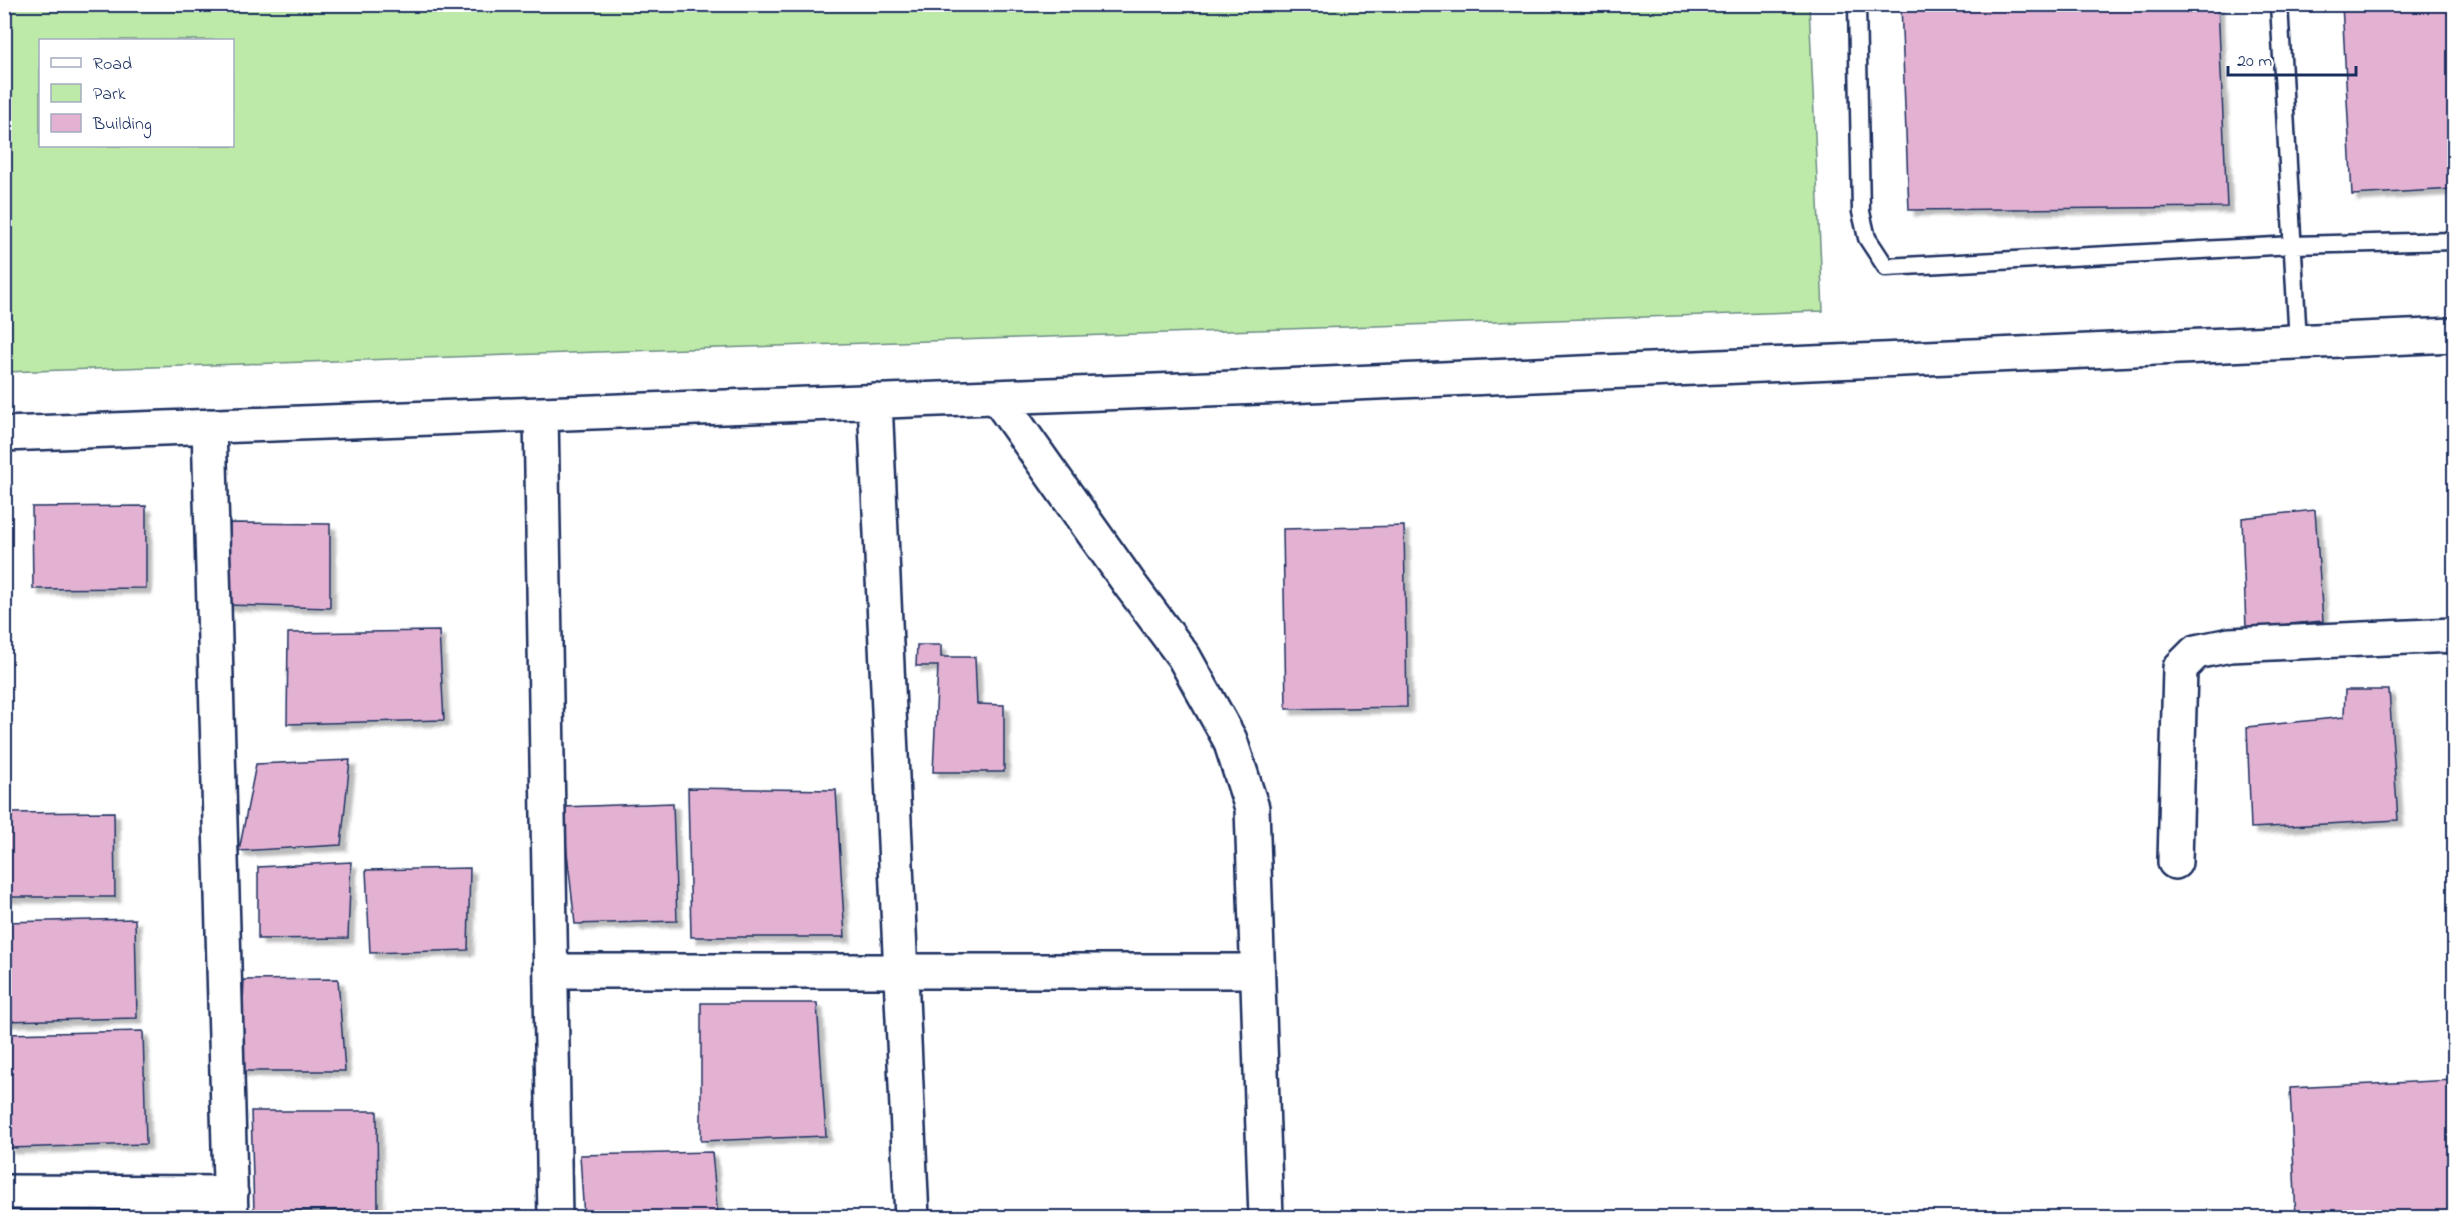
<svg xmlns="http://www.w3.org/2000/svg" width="2459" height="1222" viewBox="0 0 2459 1222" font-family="'Indie Flower',sans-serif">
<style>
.green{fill:#bdeaa8;stroke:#6c8c83;stroke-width:1.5;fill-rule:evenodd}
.building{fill:#e3b2d3;stroke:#1b2f5e;stroke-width:1.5;filter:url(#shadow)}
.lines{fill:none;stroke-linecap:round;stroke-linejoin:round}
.lane-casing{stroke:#1b2f5e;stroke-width:21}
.street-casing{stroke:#1b2f5e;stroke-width:38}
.lane{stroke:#fff;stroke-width:16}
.street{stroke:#fff;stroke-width:33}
</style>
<defs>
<filter id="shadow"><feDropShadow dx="5.5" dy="5.5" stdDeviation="1.5" flood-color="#0004"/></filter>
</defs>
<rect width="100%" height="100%" fill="#fff"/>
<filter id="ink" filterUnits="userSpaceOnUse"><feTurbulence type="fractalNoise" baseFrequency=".0167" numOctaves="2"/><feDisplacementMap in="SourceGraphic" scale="12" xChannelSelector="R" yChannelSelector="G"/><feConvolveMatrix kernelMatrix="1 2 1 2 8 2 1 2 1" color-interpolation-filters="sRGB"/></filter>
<g filter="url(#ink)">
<path class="green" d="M4,5H1809L1823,311L5,372ZM40,40H232V146H40Z"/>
<path class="building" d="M1901,4H2218L2227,207L1909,210Z
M2342,4H2454V189L2352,195Z
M146,506V588L33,589L32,507Z
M2315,510L2323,621L2246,628L2242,518Z
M230,523L330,524V608L226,605Z
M1404,526L1407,707L1286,709L1283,529Z
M439,631L444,720L287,724L288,633Z
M917,645H941V657H975L977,704L1004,705V772H933L938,666H916Z
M2345,690H2389L2398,820L2251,828L2247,727L2344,717Z
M350,760L341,845L239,851L256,764Z
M688,788L836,790L845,937H691Z
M673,803L677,921L575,924L562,807Z
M114,812L115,897H4V813Z
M351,862L348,938L258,939V867Z
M470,868L468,950L370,953L366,870Z
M135,919L137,1018L4,1021V922Z
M338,979L345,1071H240L244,980Z
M701,1003H817L826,1136L701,1141Z
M143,1031L146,1144L9,1148L5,1034Z
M2454,1080V1218H2296L2290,1088Z
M251,1111H377L378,1209L254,1212Z
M712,1152L718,1218H584L580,1155Z"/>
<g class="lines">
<g class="lane-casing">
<path id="lane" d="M1857,4L1861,212L1867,238L1886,267L2293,245L2454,241
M2279,4L2298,342"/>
</g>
<g class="street-casing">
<path id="street" d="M997,397L1131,586L1184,657L1230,740L1252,808L1266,1218
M875,401L912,1218
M541,414L555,1218
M209,426L231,1218
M4,434L1260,387L2454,335
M2175,862L2180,668L2196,652L2230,645L2454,635
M551,971H1257
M4,1192L231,1193"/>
</g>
<use href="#lane" class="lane"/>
<use href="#street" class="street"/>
</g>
</g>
<rect width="2459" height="1222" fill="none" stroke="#fff" stroke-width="24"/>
<rect x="12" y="12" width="2435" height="1198" fill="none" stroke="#1b2f5e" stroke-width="2" filter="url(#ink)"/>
<rect x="39" y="39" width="195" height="108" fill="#ffffff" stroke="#a4acbf" stroke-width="1.5"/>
<rect x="51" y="58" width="30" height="9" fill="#ffffff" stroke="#a4acbf" stroke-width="1.5"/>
<text x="93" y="69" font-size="18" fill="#1b2f5e">Road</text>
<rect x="51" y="84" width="30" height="18" fill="#bdeaa8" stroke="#a4acbf" stroke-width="1.5"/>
<text x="93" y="99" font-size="18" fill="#1b2f5e">Park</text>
<rect x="51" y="114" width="30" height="18" fill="#e3b2d3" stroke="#a4acbf" stroke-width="1.5"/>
<text x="93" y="129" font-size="18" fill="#1b2f5e">Building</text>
<path d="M2228 66v9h128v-9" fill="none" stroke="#1b2f5e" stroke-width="3"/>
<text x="2237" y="66" font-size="18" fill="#1b2f5e" stroke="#ffffff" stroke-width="4.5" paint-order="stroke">20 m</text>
</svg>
